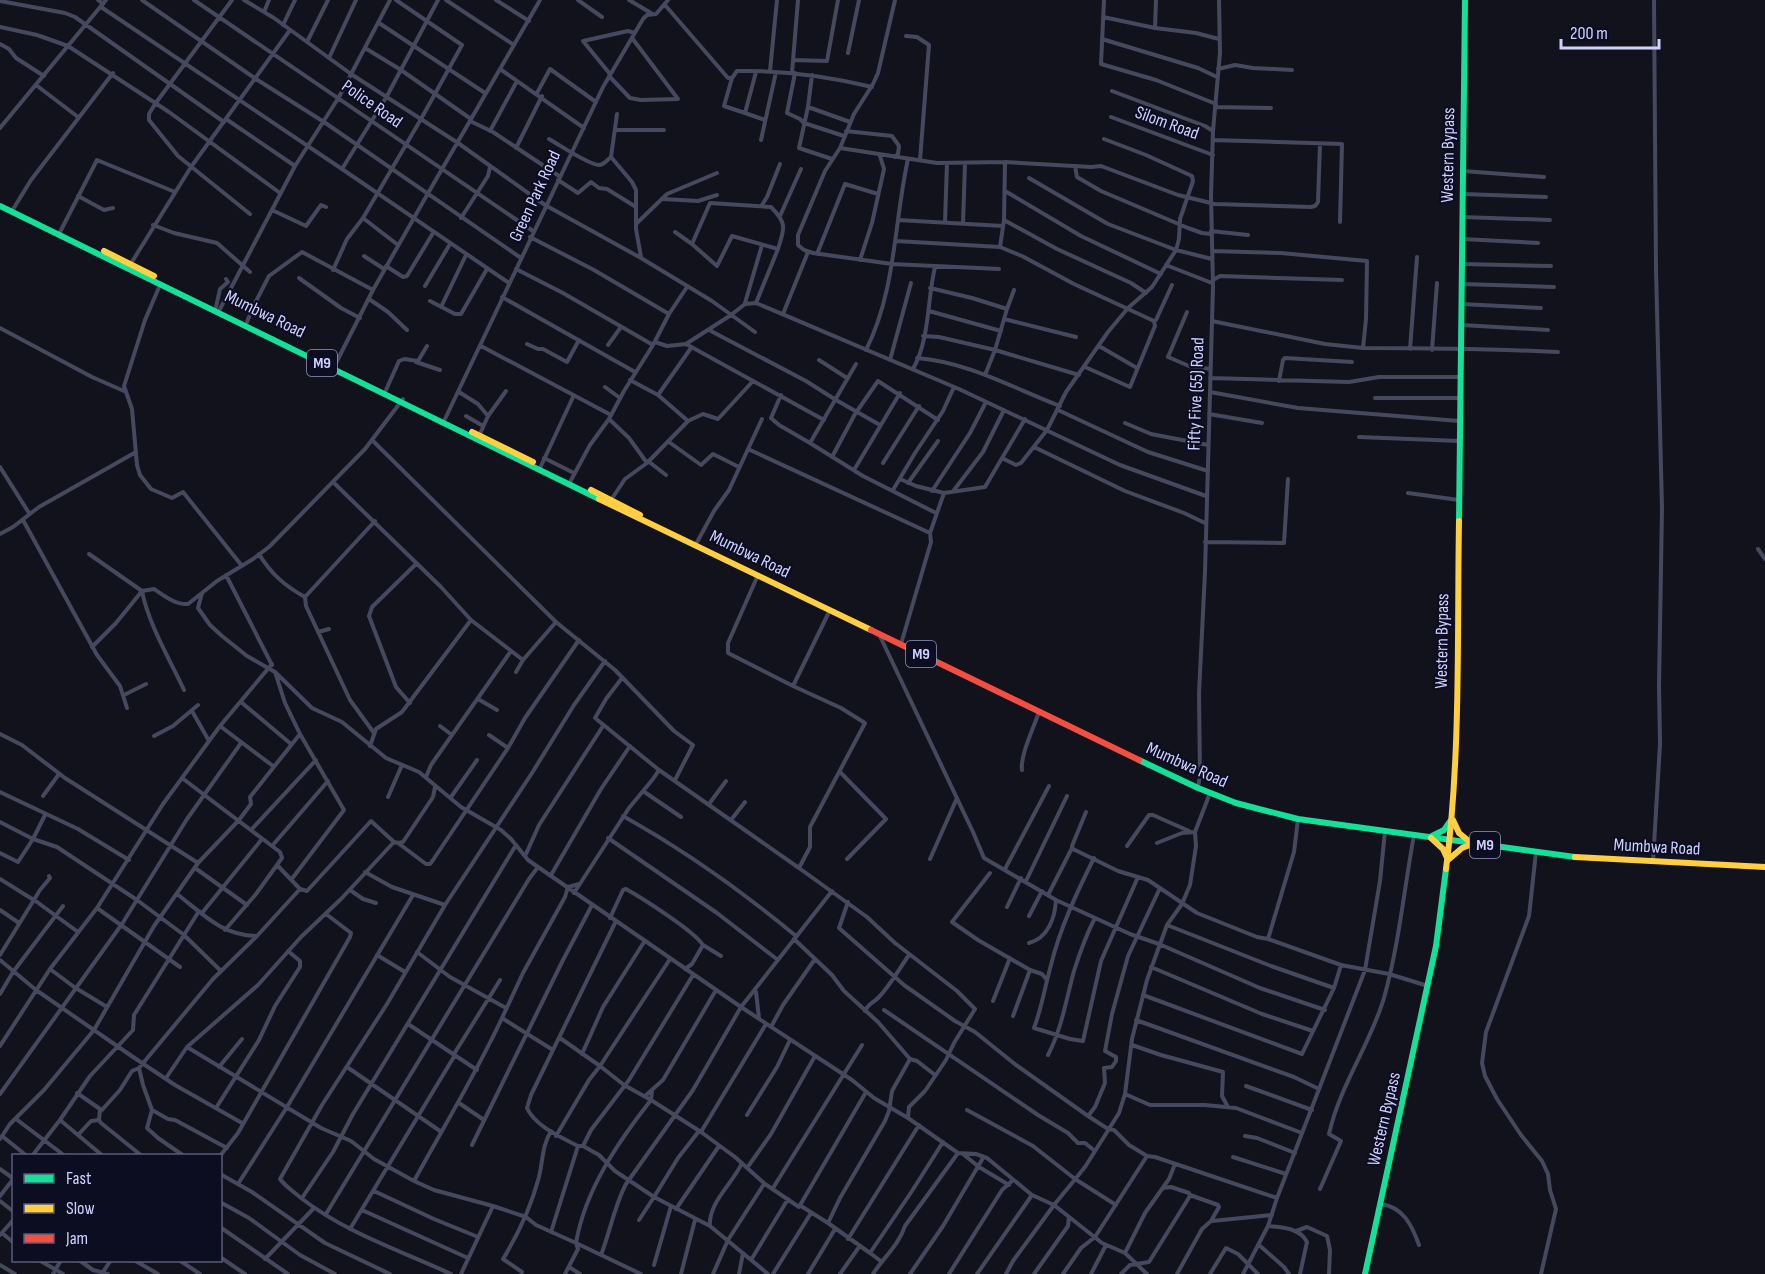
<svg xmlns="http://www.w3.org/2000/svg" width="1765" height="1274" viewBox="0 0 1765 1274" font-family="'Sofia Sans Condensed',sans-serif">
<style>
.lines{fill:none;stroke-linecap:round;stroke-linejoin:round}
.street{stroke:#46495e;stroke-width:4}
.fast{stroke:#16e098;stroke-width:6}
.slow{stroke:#ffcf43;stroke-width:6}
.jam{stroke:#f24e42;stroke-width:6}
.labels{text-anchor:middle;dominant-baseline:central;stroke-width:4.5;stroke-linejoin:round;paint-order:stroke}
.shield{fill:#0d0d22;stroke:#9496bd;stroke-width:1.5}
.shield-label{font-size:16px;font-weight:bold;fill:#ced1ff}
.street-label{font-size:18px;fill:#ced1ff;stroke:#0d0d22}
</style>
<rect width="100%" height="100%" fill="#12121d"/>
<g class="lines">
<path class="street" d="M98,0L103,4
M142,0L256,79L324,122L521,258
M194,0L533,231
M232,0L155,104L149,114V120L178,156L250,214
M244,0L274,18L351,74L458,143L545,205L641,258L712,301L755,332
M396,0L462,45L421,119L363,218L398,245
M446,0L514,45
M496,0L529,21
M578,0L602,17
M629,0L651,13
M895,0L878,73L873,84L854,114L840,148L825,171L798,235V245L804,250L813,253L892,264L999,269
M1104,0L1101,64L1156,80L1216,104
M1156,0L1155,28L1196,33L1219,39
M0,1L65,13L75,17L224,122
M665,5L728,78H732L737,71C783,70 827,76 872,87
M101,7L342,169L387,96L438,0
M264,12L269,0
M1103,17L1155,28
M379,23L485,93
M283,25L295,0
M0,27L37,35L68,46L169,112L280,193
M906,36L917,37L929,45L920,160
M1102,39L1198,68L1217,77
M307,42L328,0
M0,44L9,49L16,58L44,76
M365,48L401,70L471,119
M848,53L859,0
M329,58L356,0
M793,60L827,61L838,0
M500,69L584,128
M1218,69L1235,65L1253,68L1292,70
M770,71L777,0
M756,72L745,113L765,120
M792,73L798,0
M795,73L787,113L800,119L804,123L844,136
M610,74L583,41L628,31L635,33
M812,75L808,107L799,148L832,159
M609,76L630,98L641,100L678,99L632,38
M732,78L724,106L745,113
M36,85L78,117
M1112,91L1205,126L1213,131
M537,93L550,69L596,102
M808,107L850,122
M1215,107L1271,108
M617,114L611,157L632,182L636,190V229L641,257
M1111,117L1213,155
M226,119L295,166
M470,121L493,132L559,176
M0,128L106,0
M615,130H664
M490,131L517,81
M846,131L892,136L899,146L898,154L895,157
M549,139C560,145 587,164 599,165C604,165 607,160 611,157
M761,140L776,72
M1213,140L1342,144L1340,222
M516,148L542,96
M840,148L937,163L1005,162L1091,167L1101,166L1178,195L1215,204L1311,207L1315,206L1318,202L1320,144
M1075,166L1077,177L1101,191L1188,228L1202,233L1211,234
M342,169L509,283
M1463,171L1544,177
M1029,178L1108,224L1176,250L1212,259
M558,180L578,193L591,182L599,188L607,189L636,207
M1005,191L1081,236L1161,274
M1463,194L1546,197
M78,196L104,210L113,208
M663,199L698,201L717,195
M710,203L771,207C788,224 784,229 778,249L732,236L717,266L692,244Z
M762,205L767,197L780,164
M272,210L306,226L321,205L326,207
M12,211L31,180L113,73
M780,216L801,169
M1462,217L1550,220
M461,218L488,176L490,167
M898,220L1003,226
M1004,220L1057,249L1131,283L1146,293
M945,222L947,163
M637,223L667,194L717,173
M963,223L965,163
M153,225L174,233L217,243L250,272
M1211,231L1248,235
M675,232L692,244
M59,234L97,160L175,192
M530,237L594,270L669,314
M1462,239L1538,243
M896,241L1000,247L1022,256L1074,284L1154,321L1156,320L1172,285
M1000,247L1004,220L1005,162
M1212,251L1281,253L1367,261L1366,319L1363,348L1325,344L1212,321
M817,254L845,184L878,194
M364,256L384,269
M860,260L872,223L884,169L880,156
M1462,264L1551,266
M130,265L191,167L290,30
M1166,265L1212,283
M386,266L403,277L407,276L433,233
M516,269L563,293L653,345L669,314L687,287
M333,270L347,239L363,218
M299,278L341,308L360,318
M1213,280L1220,276L1342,280
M1462,284L1554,287
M160,285L145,320L124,386L132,409L137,465L140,475L151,489L172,498L183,492L242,566
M425,286L450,244
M930,288L972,298L1007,309L995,350L985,375
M502,297L635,372
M369,299L388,312L407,330
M430,301L455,314H461L487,269
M745,303L762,245
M756,303L778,249
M1461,304L1541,308
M216,307L220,289L228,282L226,279
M441,307L466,255
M220,309L295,166L339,97L390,0
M1007,309L1014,290
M929,311L1001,331
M1187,312L1168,357L1189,366L1210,369
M783,314L808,252
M1004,319L1076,337
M247,322L253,307L269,276L302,252L373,290L427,195L540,0
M1462,325L1548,330
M0,328L92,377L124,391
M709,330L806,381L836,400L880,425
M923,336L939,337L995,350L1079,375
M655,342L667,346L686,344L731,315L745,304L756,303L959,389L1120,465L1206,496
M527,344L538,349H543L567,362L579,340
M686,344L824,420
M608,345L621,327
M481,346L611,415
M1099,346L1137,368
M1363,348C1428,348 1493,349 1558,352
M1410,349L1417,257
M866,350C896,291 894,222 908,159
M1432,350L1437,283
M917,358C968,362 1013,388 1060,406
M819,360L847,378
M890,360L911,283
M416,362L440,370
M856,364L810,443L863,476L936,513
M335,365L373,290
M1085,367L1130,387L1155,326L1154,321
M913,369C930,339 927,300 935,267
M1210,378L1349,382L1379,377H1460
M630,380L658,395L688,421
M1279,381L1283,360L1285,358L1352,362
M605,387L620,398
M386,390L399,361L404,359L418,361L427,346
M459,392L478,404L488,416
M1210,392L1298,408L1459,421
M658,395L691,348
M781,395L771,418L779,425L810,443
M1375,398H1460
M1058,410L1148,452L1208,471
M1209,414L1262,423
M466,416L483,426
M445,419L603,87L643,19L647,15L656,14L668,0
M609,419L629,438L647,463
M1125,423L1151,434L1208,445
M479,436L488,416L506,391
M1359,437L1459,441
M372,440L556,622L615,670L674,731L693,745L675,780
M669,442L701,465L713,454L739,467
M1034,447L1125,491L1184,513L1205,523
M748,449L930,533
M832,457L855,414L878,381L938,420
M544,458L574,473
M1002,458L1016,465L1021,463L1047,430L1066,392L1108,332L1128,308L1152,287L1176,250L1179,239L1180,219L1193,181L1192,176L1146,155L1104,139
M648,461L666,475
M883,463L919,406
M541,466L574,395
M0,467L29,513
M854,470L900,393
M900,479L916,486L944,493
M333,482L441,587L471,620L523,660
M908,483L938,441
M569,484L590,445L609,419L624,391L653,345
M893,490L915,453L943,411L954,387
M954,490L983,452L1004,410
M932,491L970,433L986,402
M1408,493L1459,500
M611,500L625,479L647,463L688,421L703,414L718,419L753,381
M23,520L97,655L120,686L127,708
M0,534L13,527L39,507L136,452
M1205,542L1284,543L1288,479
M696,544L714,511L729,490L762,419
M1758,549L1765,559
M89,554L142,591C148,623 170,660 184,690
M259,554C271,574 285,586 305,597
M226,575L272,665
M758,575L728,643V653L793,686
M202,593L198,608L210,625L222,636L247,656L275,672L312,708L342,722L386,758L419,772L461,807L501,830L511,839L528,860L538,867L741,1007L852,1080L874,1098L908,1118L958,1153L976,1154L987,1158L1032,1195L1054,1205L1013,1261L1006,1274
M830,610L793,686L841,708L865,723L810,827V847L799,868L867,917L895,943L957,991L975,1009L954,1043L946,1060L925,1091L909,1107L908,1118
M318,632L329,629
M879,634L973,832L984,858L1056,900L1130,934L1159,944L1260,988L1325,1010
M901,644L931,542L930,533L944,493L985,487L1025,419
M92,647L116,623L142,591L154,589C164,596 176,605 188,604L217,581L253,559L269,547L365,449L403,399
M275,672L285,703L300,734L344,810L291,880
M516,672L523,660L556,622
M124,695L146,684
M478,699L497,710
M241,702L291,744
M410,703L396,687L369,616L372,607L416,564
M192,711L209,741
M220,726L273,766
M440,726L452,735
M374,733L350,700L306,606L305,597L375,521
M0,734L22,745L65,778L198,863
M489,735L508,748
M154,736L173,726L198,705
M370,746L376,729L402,712L471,620
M659,770L799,868
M1022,770C1020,755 1034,727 1039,712
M840,772L886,819L847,859
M426,777L431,765L511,651
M182,778L272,846L280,852L282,858L256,894L225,930
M1198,787L1200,776L1199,693L1205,572L1213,286L1211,195L1213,131L1220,53L1219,0
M643,791L681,817
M0,792L78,829L129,860
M43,796L59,774
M388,797L402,765
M451,797L477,760
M709,804L726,781
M1086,812L1072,846L1073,849L1118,871L1148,880L1197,913L1257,937L1268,939
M623,816C684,850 743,892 796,936
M1298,819L1294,852L1268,939L1341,965L1389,974L1428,986
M731,820L745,802
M0,822L33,839L57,847L137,900L184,935L221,971
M251,830L316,760
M608,838L717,913L778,960
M398,843L426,864H430L433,860L508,748L525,718L579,640
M1157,843L1182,833L1195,832
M272,846L328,781
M1127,846L1149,815H1153L1189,831
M1536,852L1529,916L1486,1032L1482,1063L1485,1076L1497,1099L1521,1135L1542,1161L1548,1174L1550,1190L1556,1209L1541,1274
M0,853L18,862L33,839L45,815
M526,854L539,825L603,726
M1094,858C1077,892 1060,928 1051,965C1045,986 1042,1007 1034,1028L1070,1039L1083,1041L1101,961L1138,877
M930,859L957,798
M1653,862L1660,744L1659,686L1662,508L1656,270L1654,0
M277,865L300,889L307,891L371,821L394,842
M195,868L247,905
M1005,869L1049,786
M365,872L392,887L445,905
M990,873L952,922L978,940L1030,970
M551,875L601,789L630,746
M0,879L37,902L78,932
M1026,881L1067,796
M350,890L363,899L376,903
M574,893L629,808L653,779L659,770L595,718L606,699L622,678
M177,894C203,914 221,935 256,936
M1048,895L1072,848
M848,902L839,928L904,985L955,1021L975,1032L1016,1065L1088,1116L1108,1129L1114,1130L1129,1145L1147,1156L1155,1157L1277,1198
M1007,907L1021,878
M97,908L180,967
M0,910L19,923
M202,913L262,839
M1029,916L1042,891
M610,918L623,890L626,889C642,898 694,931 703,945L692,964L685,969
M1167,925L1271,966L1334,988L1341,965
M794,939L832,975L844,991L878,1022L910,1059L892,1091L889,1111L885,1121L840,1198L828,1223L801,1206
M1029,943C1048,938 1055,918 1056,900
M703,945L721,956
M417,952L450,977L506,1008
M0,955L40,890L50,878L49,876
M377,955L405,972
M0,960L36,990L133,1057L175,1085L242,1123
M1151,967L1262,1014L1313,1031
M50,969L74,987L107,1007
M756,992L759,1018
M0,994L13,972L63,906
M1143,995L1302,1054L1334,988
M993,1001L1010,958
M884,1010L1038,1115L1068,1133L1078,1143H1085L1095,1151
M865,1011C868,1004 873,1003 878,998C890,986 899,969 909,955
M1013,1016L1030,970L1042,974L1047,980
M1136,1020L1294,1077L1319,1089
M408,1024L477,1070
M771,1027L783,1005L815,959
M1132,1045L1161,1055L1223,1072L1222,1096L1228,1107
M0,1046L50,969L97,908L163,804L220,726L272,664
M187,1047L321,1128L351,1141L374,1159L414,1181L434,1190L493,1206L526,1217L536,1225L576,1243C585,1190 618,1142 651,1100L624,1085L600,1066L670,959
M553,1050L502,1018L523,973L565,897L568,887L579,884
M454,1054L500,980
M582,1054L603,1007L644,942
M1048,1055C1062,1028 1066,1000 1074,971C1080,952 1086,935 1095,918
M910,1059L917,1061L935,1075
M219,1067L242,1039
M347,1067L440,1131
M139,1068L143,1085L152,1110L147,1128L158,1138L184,1156
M166,1078L187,1047L258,985L301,937L341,899L394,842L398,843L403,842L433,797L435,787
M1246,1086L1312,1110
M652,1091L651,1100L701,1132L735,1157L765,1184L799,1207L866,1092
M77,1093L100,1109L99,1120L101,1123L142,1156
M0,1094L122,924L187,819L241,743
M1125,1094L1150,1105H1205L1236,1108L1302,1133
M645,1096L663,1080L716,990
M459,1103L484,1120
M216,1108L259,1040L275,1006L300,967V961L288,951
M152,1110L168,1119L175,1120L227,1148
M967,1110L1033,1146L1075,1179L1116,1205
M101,1111L120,1090L132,1071L139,1068L213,979L257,936L300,889
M747,1115L777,1067L790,1040
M1088,1116L1095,1107L1105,1083L1104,1068L1112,1067L1116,1061V1057L1105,1051L1112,1014L1128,956L1160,888
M16,1119L65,1156
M60,1120L103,1156
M701,1132L766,1024
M78,1135L91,1121L99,1120
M2,1136L27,1156
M556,1136L589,1080L600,1066L560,1038
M1245,1136L1257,1138L1295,1153
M0,1139L10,1124L44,1090L94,1030L154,926L198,863L239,820L251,804L250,797L300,734
M472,1145L563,960L592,905
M578,1146H583L591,1130L629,1080L693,975
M583,1146L599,1155L615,1171L654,1197L678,1158L699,1131
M963,1154L979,1167L1009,1185
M32,1156L60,1120L90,1076L133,1030L134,1015L199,911
M220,1156L238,1133L350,937L351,933L326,914
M1233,1157L1286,1174
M742,1163C733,1183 708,1203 710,1226L768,1274
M747,1168L771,1134L815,1056
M0,1169L14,1179
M220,1174L252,1192L325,1243L390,1274
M414,1181C444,1126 476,1074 502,1018
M238,1184L287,1107L413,895
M773,1188L862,1045
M1320,1189L1341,1141L1329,1134C1340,1085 1370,1045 1384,998C1399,945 1404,889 1414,835
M374,1191L434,1219L478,1237
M0,1196L14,1178
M302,1198L333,1152L353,1114L516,845
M0,1201L14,1212
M220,1202L249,1218L300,1255L335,1274
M1381,1204C1403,1207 1412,1225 1419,1245
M676,1209L719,1146
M362,1210L468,1258
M326,1214L529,879L538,867
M639,1220L654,1197L710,1226
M1212,1221L1272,1215
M828,1223L870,1253L912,1191L943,1142
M1268,1226C1282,1227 1300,1228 1307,1242L1300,1274
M220,1227L288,1274
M350,1229L455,1055
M1296,1231L1307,1227L1327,1236L1330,1250L1329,1274
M551,1232L578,1146C561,1137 535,1126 527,1108L531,1095L616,921
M2,1233L14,1243
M0,1235L14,1219
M848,1239L919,1125
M1259,1245L1284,1267L1289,1274
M870,1253L882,1262
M1125,1253L1145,1213L1169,1179L1175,1164
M601,1255C610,1232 615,1204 626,1184L693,1090L741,1007L832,891
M220,1257L245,1274
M265,1259L314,1208
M39,1260L63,1274
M79,1260L93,1270L108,1274
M134,1260L158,1274
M179,1260L200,1274
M751,1260L788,1199
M0,1265L15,1274
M654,1265L671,1206
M569,1267L580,1274
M103,1272L111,1260
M522,1272L503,1259C519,1233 531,1207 539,1177C543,1160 542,1146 551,1131
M53,1274L61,1260
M451,1274C399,1250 346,1233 301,1198C294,1192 285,1186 280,1179L322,1105L387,1004L445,905L532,773L574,705L605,661
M461,1274L493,1206
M565,1274L578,1249L576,1243L641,1274
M681,1274L695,1220
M713,1274L728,1240L764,1184
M739,1274L743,1253
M773,1274L811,1213
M808,1274L835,1229
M840,1274L859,1247
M873,1274C883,1258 899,1245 905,1226L958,1153
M910,1274L943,1226L983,1158
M949,1274L1002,1190L1013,1180
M977,1274L1032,1195
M1034,1274L1068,1226L1069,1217
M1063,1274L1081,1248L1095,1237L1147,1156
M1091,1274L1106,1245
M1121,1274L1130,1265L1149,1262L1190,1196L1189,1193L1171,1187L1163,1188
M1147,1274L1125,1253L1102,1243L1054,1205L1085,1167L1119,1113L1125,1094L1132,1039L1147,980L1167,925L1182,904L1190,885L1196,846L1195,832L1210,793
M1177,1274L1202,1229L1211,1221L1219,1207L1218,1205L1190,1195
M1210,1274L1226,1248L1238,1254L1258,1274
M1243,1274L1268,1226L1277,1198L1365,970L1380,881L1385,831"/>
<path class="fast" d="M0,206L599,499
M1459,521L1465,0
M1139,760L1198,788L1236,803L1298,819L1575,857
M1432,836L1444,830L1451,820
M1365,1274L1436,946L1446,869"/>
<path class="slow" d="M104,251L154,276
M472,432L533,462
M591,490L640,515
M599,499L871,630
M1453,820L1459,833L1470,842
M1431,838L1443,849L1448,860L1462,848L1472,844
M1575,857L1765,867
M1446,869C1461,754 1457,636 1459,521"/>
<path class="jam" d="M871,630L1139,760"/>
</g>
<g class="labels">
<g class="shield">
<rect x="307" y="350" width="30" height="26" rx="4.5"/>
<rect x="906" y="641" width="30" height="26" rx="4.5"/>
<rect x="1470" y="832" width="30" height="26" rx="4.5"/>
</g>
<g class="shield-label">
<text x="322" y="363">M9</text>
<text x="921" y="654">M9</text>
<text x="1485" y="845">M9</text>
</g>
<g class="street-label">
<text transform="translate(372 104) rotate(35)">Police Road</text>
<text transform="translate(1167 123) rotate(20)">Silom Road</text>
<text transform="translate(1448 155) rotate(-89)">Western Bypass</text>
<text transform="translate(535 196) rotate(-65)">Green Park Road</text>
<text transform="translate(265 314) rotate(26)">Mumbwa Road</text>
<text transform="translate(1196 394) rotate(-88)">Fifty Five (55) Road</text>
<text transform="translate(750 554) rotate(26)">Mumbwa Road</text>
<text transform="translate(1442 641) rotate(-89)">Western Bypass</text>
<text transform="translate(1187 765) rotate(24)">Mumbwa Road</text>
<text transform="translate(1657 847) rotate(3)">Mumbwa Road</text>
<text transform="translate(1384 1119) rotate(-77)">Western Bypass</text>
</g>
</g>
<rect x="12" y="1154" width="210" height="108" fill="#0d0d22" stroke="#5a5b7a" stroke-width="1.5"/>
<rect x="24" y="1174" width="30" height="9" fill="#16e098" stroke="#5a5b7a" stroke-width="1.5"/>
<text x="66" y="1184" font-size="18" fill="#ced1ff">Fast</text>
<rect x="24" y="1204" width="30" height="9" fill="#ffcf43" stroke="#5a5b7a" stroke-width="1.5"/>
<text x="66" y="1214" font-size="18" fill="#ced1ff">Slow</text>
<rect x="24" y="1234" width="30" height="9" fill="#f24e42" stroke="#5a5b7a" stroke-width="1.5"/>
<text x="66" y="1244" font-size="18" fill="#ced1ff">Jam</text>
<path d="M1561 39v9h98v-9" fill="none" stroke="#ced1ff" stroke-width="3"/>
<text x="1570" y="39" font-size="18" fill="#ced1ff" stroke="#0d0d22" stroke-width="4.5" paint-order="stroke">200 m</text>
</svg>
